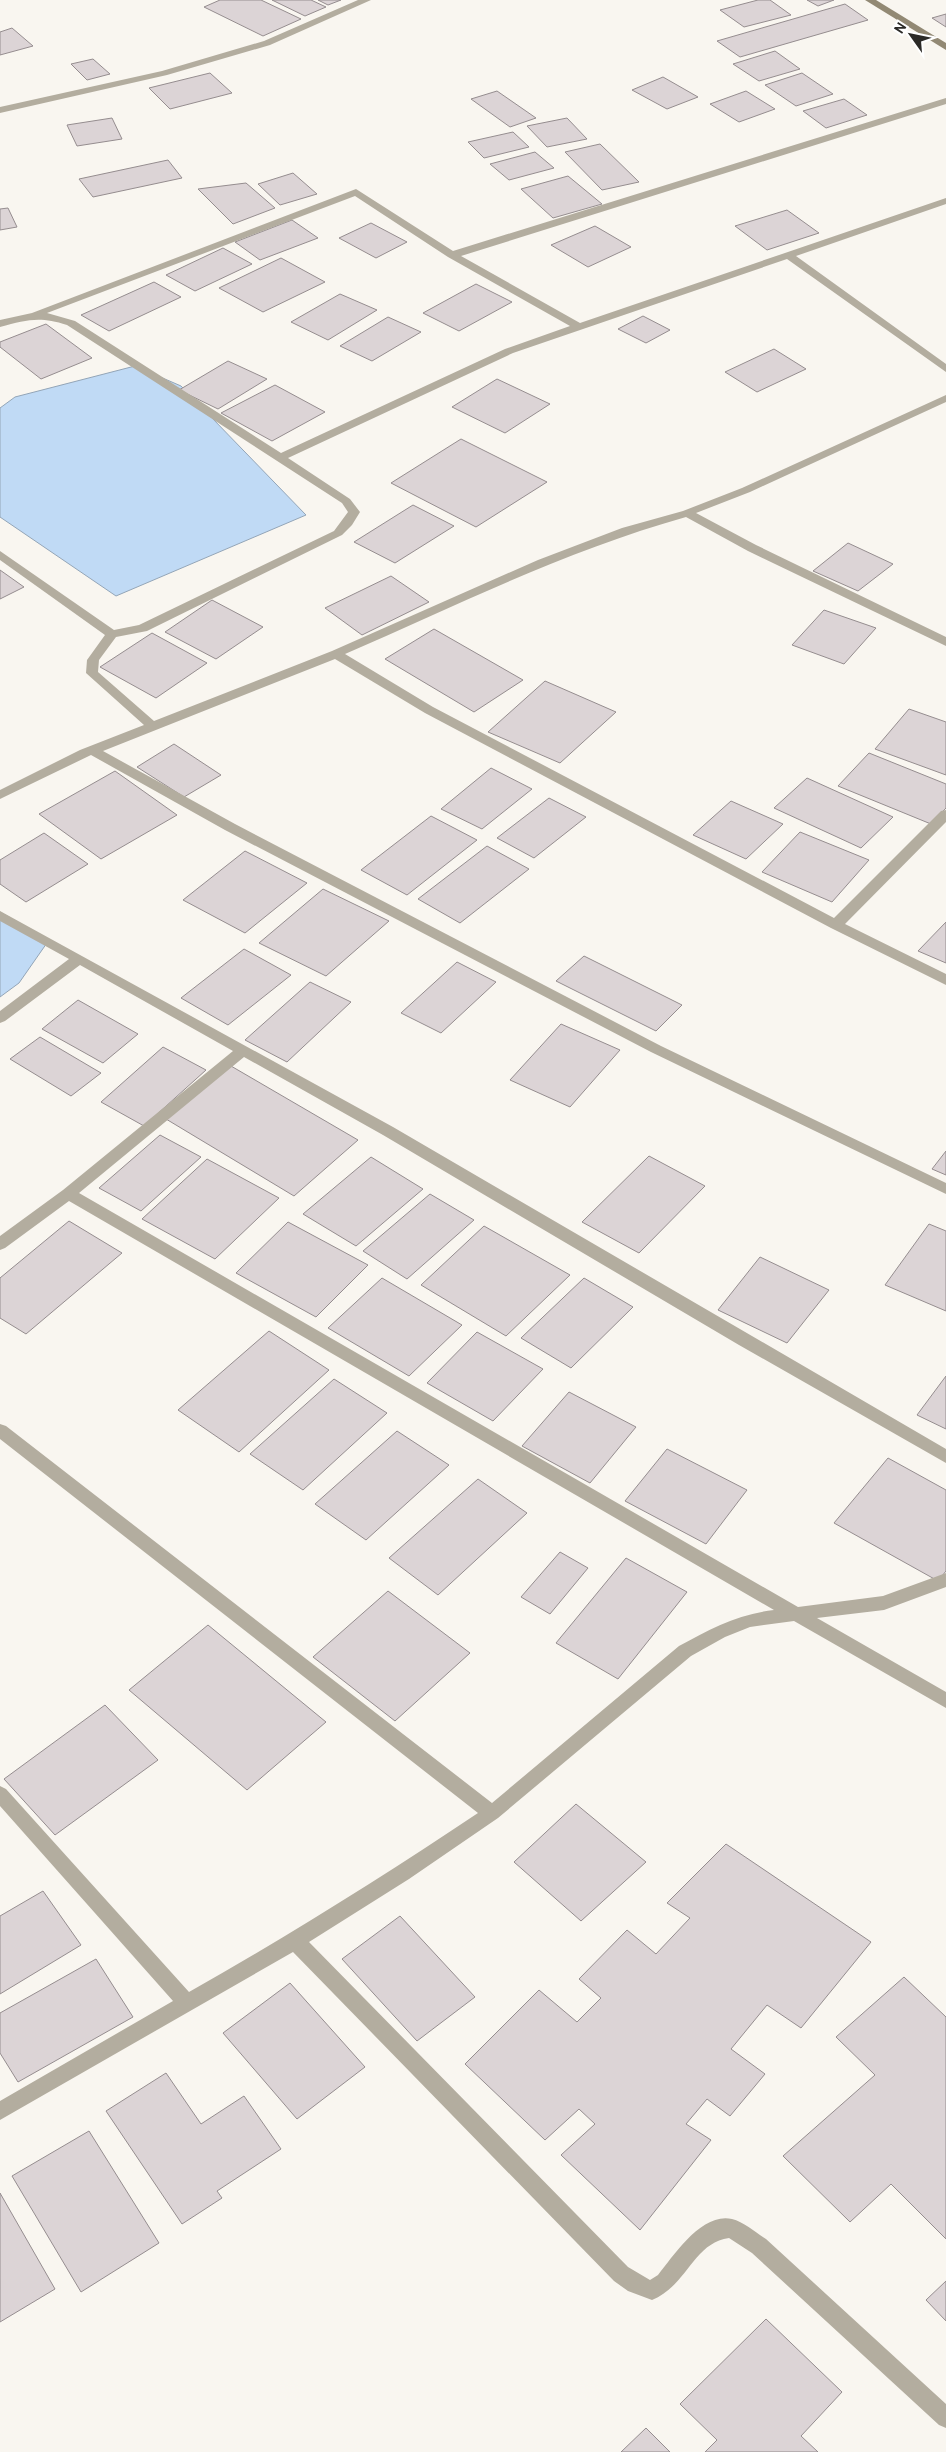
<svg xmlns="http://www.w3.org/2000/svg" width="946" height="2452" viewBox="0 0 946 2452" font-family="Overpass,sans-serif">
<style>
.water{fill:#c0daf5;stroke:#93a5b7}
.building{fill:#dcd4d6;stroke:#958d8f}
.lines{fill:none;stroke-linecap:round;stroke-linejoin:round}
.street{fill:#b3ad9f;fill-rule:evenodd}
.secondary{fill:#928974;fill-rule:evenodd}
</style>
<rect width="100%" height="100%" fill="#f9f6f0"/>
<path class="water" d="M135,366L181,386L306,515L116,596L0,517V408L15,397Z
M0,912L49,940L19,983L0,997Z"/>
<path class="building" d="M220,0H261L301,19L263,36L204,7Z
M272,0H311L326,7L305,16Z
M318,0H341L328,5Z
M758,0H770L791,15L744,27L720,10Z
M807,0H834L818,6Z
M845,4L868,20L740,57L717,41Z
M946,14V27L932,18Z
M12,28L33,46L0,55V32Z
M775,51L800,69L759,81L733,64Z
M93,59L110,74L87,80L71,64Z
M210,73L232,93L170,109L149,88Z
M802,73L833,94L796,106L765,85Z
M663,77L698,97L667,109L632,90Z
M497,91L536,118L510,127L471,99Z
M746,91L775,109L739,122L710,104Z
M844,99L867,115L826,128L803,111Z
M112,118L122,139L77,146L67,125Z
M567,118L587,139L547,147L527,126Z
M513,132L529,147L484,158L468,142Z
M600,144L639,182L602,190L565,152Z
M535,152L554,168L509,180L490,164Z
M168,160L182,178L93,197L79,179Z
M293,173L317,194L280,205L258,184Z
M568,176L602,204L553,218L521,189Z
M246,183L275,208L233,224L198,189Z
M8,208L17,227L0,230V209Z
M787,210L819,233L767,250L735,226Z
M292,220L318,238L260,260L235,242Z
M371,223L407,242L376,258L339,238Z
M595,226L631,247L588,267L551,245Z
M223,248L252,264L195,291L166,275Z
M281,258L325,282L263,312L219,288Z
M154,282L181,297L109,331L81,315Z
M476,284L512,302L459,331L423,313Z
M340,294L377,310L328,340L291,322Z
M643,316L670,330L646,343L618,329Z
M388,317L421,332L372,361L340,346Z
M46,324L92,358L41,379L0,347V342Z
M774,349L806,369L757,392L725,372Z
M228,361L267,379L218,409L179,390Z
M497,379L550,404L505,433L452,407Z
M275,385L325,412L272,441L221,413Z
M461,439L547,482L476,527L391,483Z
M413,505L454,526L395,563L354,542Z
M848,543L893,564L858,591L813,571Z
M0,570L24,587L0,599Z
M391,576L429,602L362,635L325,608Z
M212,600L263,627L216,659L165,632Z
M824,610L876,628L844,664L792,645Z
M434,629L523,680L474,712L385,659Z
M152,633L207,663L156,698L100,667Z
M545,681L616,712L560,763L488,732Z
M909,709L946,722V775L875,749Z
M174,744L221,775L184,797L137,767Z
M869,753L946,784V808L931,824L838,786Z
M491,768L532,789L482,829L441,809Z
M115,771L177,815L101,859L39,814Z
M807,778L893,817L861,848L774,808Z
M549,798L586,817L534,858L497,838Z
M731,801L783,824L746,859L693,835Z
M431,816L477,840L407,895L361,870Z
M800,832L869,860L832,902L762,872Z
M44,833L88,864L26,902L0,884V860Z
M487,846L529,869L460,923L418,899Z
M245,851L307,883L245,933L183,900Z
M323,889L389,921L326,976L259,943Z
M946,922V963L918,951Z
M244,949L291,975L228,1025L181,998Z
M584,956L682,1005L656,1031L556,981Z
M457,962L496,982L441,1033L401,1013Z
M310,982L351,1002L287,1062L245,1040Z
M78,1000L138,1034L103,1063L42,1029Z
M561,1024L620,1050L570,1107L510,1080Z
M40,1037L101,1073L71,1096L10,1059Z
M163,1047L206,1070L144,1126L101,1102Z
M231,1066L358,1140L294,1196L166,1119Z
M160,1135L201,1157L141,1211L99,1188Z
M946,1151V1175L932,1169Z
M649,1156L705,1186L639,1253L582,1222Z
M371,1157L423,1189L356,1246L303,1214Z
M207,1159L279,1198L215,1259L142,1219Z
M430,1194L474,1220L407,1279L363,1251Z
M69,1221L122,1253L26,1334L0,1318V1278Z
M288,1222L368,1265L316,1317L236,1273Z
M929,1224L946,1231V1311L885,1285Z
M484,1226L570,1275L506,1336L421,1285Z
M760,1257L829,1290L787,1343L718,1310Z
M382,1278L462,1325L409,1376L328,1328Z
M584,1278L633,1307L571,1368L521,1338Z
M269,1331L329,1370L239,1452L178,1410Z
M477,1332L543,1369L493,1421L427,1383Z
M946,1376V1429L917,1415Z
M334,1379L387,1413L303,1490L250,1454Z
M569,1392L636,1427L590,1483L522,1446Z
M397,1431L449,1465L366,1540L315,1504Z
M667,1449L747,1490L706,1544L625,1501Z
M888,1458L946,1490V1571L938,1581L834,1523Z
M478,1479L527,1513L438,1595L389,1558Z
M560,1552L588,1568L550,1614L521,1597Z
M626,1558L687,1592L618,1679L556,1643Z
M388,1591L470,1653L395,1721L313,1657Z
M208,1625L326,1722L247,1790L129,1690Z
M105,1705L158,1760L55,1835L4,1779Z
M576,1804L646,1862L581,1921L514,1862Z
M726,1844L871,1942L801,2028L767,2005L731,2049L765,2074L730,2116L707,2099L686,2124L711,2140L640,2230L561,2155L595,2124L579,2109L545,2140L465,2064L539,1990L577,2022L601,1998L579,1979L627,1930L656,1954L690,1918L667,1903Z
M43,1891L81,1945L0,1994V1916Z
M400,1916L475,1997L417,2041L342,1959Z
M96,1959L133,2017L18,2082L0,2053V2013Z
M904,1977L946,2017V2239L891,2184L850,2222L783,2156L875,2075L836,2037Z
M290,1983L365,2067L297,2119L223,2033Z
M166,2073L201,2124L244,2096L281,2149L217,2191L222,2198L182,2224L106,2111Z
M89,2131L159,2243L81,2292L12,2176Z
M0,2193L55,2289L0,2322Z
M946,2281V2321L926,2300Z
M766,2319L842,2392L801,2436L818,2452H705L717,2440L680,2404Z
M646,2428L670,2452H621Z"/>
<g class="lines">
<path class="street" d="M358,0H371L270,45L167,75L0,113V107L162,71L264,41Z
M946,98V104L461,256L580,323L946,198V204L796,256L946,364V372L787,259L513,353L288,458L350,499L360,512L352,525L342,535L147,631L116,637L99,660L98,672L154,721L332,651L538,560L622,528L683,511L742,488L946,395V402L750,492L696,513L756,545L946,637V646L748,551L686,517C568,550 457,605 345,654L433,707L834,918L941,811L946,810V822L845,924L946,974V985L831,928L425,713L335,659L103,751L235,824L661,1046L946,1183V1194L651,1052L225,830L91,755L0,799V790L80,750L144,725L86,673L87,660L105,635L0,560V551L114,630L139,625L334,531L348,512L342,503L67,325C39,316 27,320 0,327V320L32,313L356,189L453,251ZM355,196L448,257L570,326L505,349L281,453L75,321L47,313Z
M0,911L393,1127L946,1449V1463L739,1345L383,1135L244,1057L79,1193L798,1607L883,1596L946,1573V1587L884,1610L817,1618L946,1692V1708L794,1621L750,1627L725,1637L691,1656L498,1818L409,1879L309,1942L628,2267L650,2280L658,2275C674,2255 702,2212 732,2219C744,2222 756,2233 766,2239L946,2404V2428L939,2425L752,2253L729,2238C693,2243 688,2285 652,2300L628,2291L614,2281L293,1952L0,2120V2101L173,2001L0,1806V1786L6,1789L189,1992C288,1936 384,1876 478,1813L0,1439V1424L6,1426L492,1803L679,1646C710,1629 738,1614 774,1610L69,1201L5,1248L0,1250V1236L63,1190L233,1051L80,965L5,1021L0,1023V1011L69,959L0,921Z"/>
<path class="secondary" d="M865,0H876L946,43V50Z"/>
</g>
<g transform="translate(911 35) rotate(303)" stroke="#ffffff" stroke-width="4" paint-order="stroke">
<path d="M0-4L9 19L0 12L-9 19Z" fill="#2b2a27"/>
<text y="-8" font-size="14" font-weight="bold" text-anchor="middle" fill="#2b2a27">N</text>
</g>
</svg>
